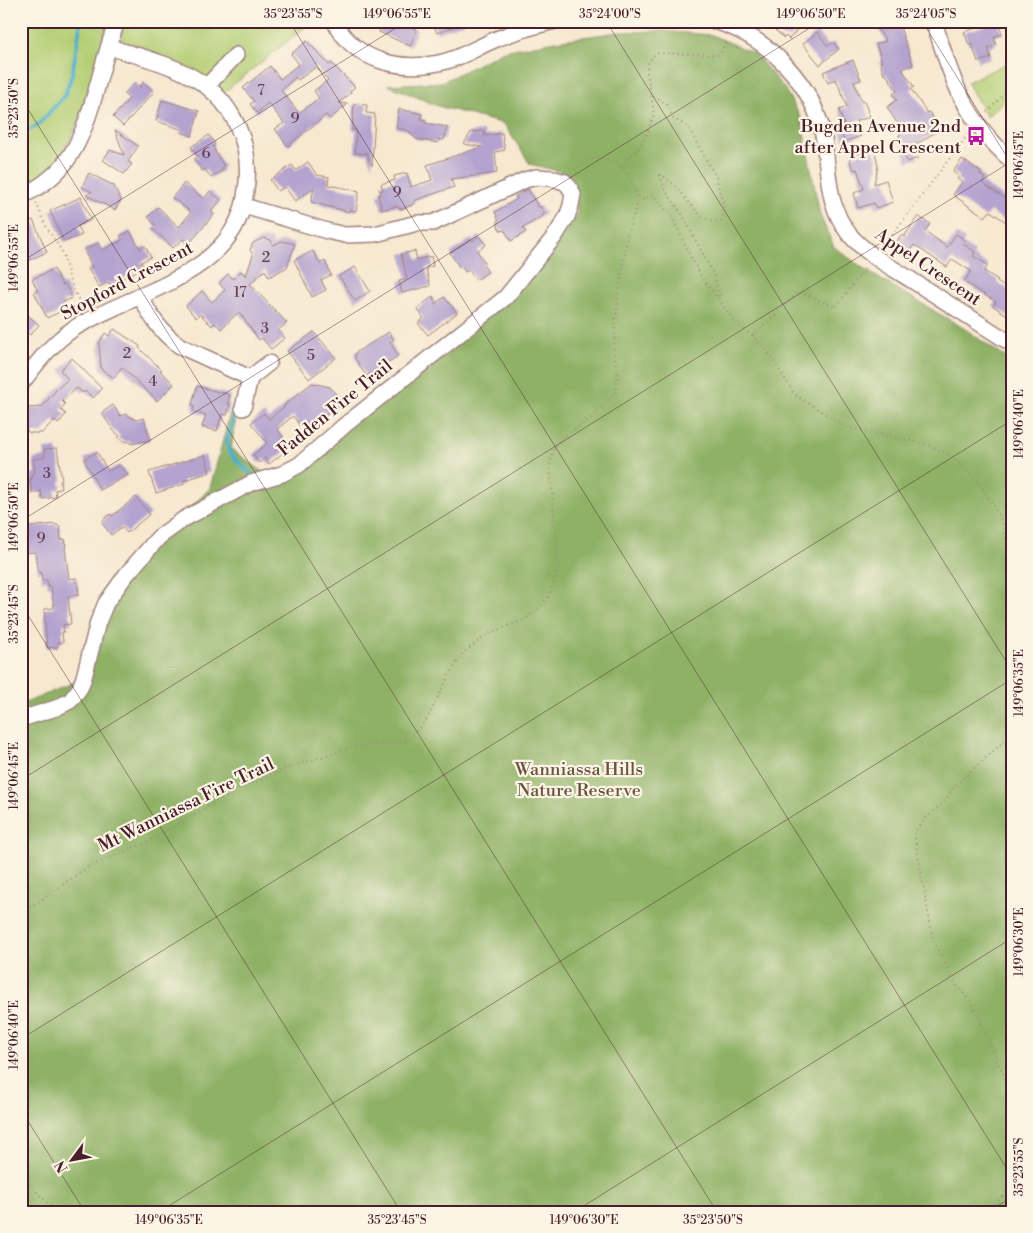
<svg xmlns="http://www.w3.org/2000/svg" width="1033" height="1233" viewBox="0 0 1033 1233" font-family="'Libre Bodoni',serif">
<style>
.green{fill:#b3ce73;stroke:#7e764f}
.forest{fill:#8eb165;stroke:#6c6848}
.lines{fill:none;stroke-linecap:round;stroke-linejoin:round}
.stream{stroke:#49adc8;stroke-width:4}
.building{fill:#b4a3cf;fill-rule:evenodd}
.minor-casing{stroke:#a0847e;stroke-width:18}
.path{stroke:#a0847e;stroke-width:2;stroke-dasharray:1 4;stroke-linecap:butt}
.minor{stroke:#fff;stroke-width:15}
.ticks{fill:none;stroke:#4a1f2b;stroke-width:1;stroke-opacity:0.45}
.labels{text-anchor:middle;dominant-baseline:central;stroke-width:4.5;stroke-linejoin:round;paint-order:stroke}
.number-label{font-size:15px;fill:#644054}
.poi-label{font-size:18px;fill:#4a1f2b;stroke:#fcf5e5;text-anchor:end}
.street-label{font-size:18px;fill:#4a1f2b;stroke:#fcf5e5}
.park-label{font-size:18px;fill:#6a5441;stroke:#fcf5e5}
.neatline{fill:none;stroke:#4a1f2b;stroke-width:2}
.ticks-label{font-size:12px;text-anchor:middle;fill:#4a1f2b}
</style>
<rect width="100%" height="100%" fill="#fcf5e5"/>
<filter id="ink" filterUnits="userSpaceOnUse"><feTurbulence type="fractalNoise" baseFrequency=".02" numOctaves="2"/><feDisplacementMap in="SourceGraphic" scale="10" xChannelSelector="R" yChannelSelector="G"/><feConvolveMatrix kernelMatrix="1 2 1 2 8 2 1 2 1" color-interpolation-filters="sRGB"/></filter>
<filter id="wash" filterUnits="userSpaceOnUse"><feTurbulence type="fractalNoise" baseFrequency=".0096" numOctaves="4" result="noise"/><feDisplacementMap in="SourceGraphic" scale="20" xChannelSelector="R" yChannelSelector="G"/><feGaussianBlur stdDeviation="1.12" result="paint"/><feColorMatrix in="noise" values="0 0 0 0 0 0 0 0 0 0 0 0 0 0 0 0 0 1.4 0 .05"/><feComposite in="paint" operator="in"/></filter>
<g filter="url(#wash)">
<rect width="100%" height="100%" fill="#f7e8d0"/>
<path class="green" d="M21,21H108C102,44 95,66 88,89C76,131 65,168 21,187Z
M124,21H313L223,93L126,46L121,36Z
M1012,61V93L987,117L967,82Z"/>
<path class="forest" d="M660,31L712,35L755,54L784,88L801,118L820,215L834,247L870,273L965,329L1012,362V1212H21V700L23,704L82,679L103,624L132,568L210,488L230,414L236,417L231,449L266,474L294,476L344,429L455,348L543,263L578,213L574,187L558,171L530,164L504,124L438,106L388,85L442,82L504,51L556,41L618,32Z"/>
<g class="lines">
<path class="stream" d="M21,134L38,125L65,95L72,74L81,21
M235,415C222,451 224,448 250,473"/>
</g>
<g id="blocks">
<path class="building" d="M384,21H399L417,30L410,46L379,32Z
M432,21H466V22L437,33Z
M783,21H805L789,39L786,36L784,38L775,30Z
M872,21H898L913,65L902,69L914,87L911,89L927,113L929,112L935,121L932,122L937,131L914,146L918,158L907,162L899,135L901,134L899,130L901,129L887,107L897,100L893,94L897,91L886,74L884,75L880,62H882L876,44L886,41Z
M998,21L1002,34L994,37L996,45L988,48L991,58L978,62L972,44L969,45L964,32Z
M817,32L828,46L833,42L839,49L820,65L803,44Z
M307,41L329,65L331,63L355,87L350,91L351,93L339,103L348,104L330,119L326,115L288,146L275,129L284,123L268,103L257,113L250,104L254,101L243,88L270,66L280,79L299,64L291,54ZM316,67L328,80L314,91L319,98L299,113L281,90L296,77L298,80Z
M853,60L861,80L854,82L862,102L864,101L870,117L856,121L861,136L844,142L840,130L845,128L839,110L847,107L836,79L828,83L823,72Z
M135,82L140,87L144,82L154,92L123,126L113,117L129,99L124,94Z
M162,100L199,111L192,136L180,132L181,129L156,121Z
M354,104L367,105L366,113L375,114L372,166L366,151V154L355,153L356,130H352Z
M399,109L422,114L421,119L426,120L425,123L447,127L444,140L439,139L438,143L416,139L407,130L396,128Z
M115,130L138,146L128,162L132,164L124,174L103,160L110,150L124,155Z
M484,131L485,136L502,133L505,150L495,152L497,173L451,179L454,187L416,200L412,205L401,209L396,206L382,210L378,195L381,194L380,191L383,190L381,184L395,180L394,176L407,173L411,187L432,180L427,165L482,147L464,144L471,132Z
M209,135L215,144L213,146L215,149L214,150L224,166L222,168L223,170L211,178L205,169L202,171L194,159L198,157L191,147Z
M872,147L876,156L878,166L874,184L886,180L893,202L876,208L874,203L858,208L854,193L864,189L857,169L854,170L851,164L850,158Z
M962,159L981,172L980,174L985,178L982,183L1012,203V226L990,211L985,217L953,195L962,182L957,179L959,176L953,172Z
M308,162L317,175L329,177L328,185L359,191L356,211L349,210V212L311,202L314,188L295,201L285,187L278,191L270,180L292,165L296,170Z
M89,173L114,186L121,200L115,210L86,195L92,192L82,187Z
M184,183L204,199L210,191L221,200L211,212L214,214L189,244L183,239L173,248L153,229L156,226L148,217L158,207L179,227L191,212L172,198Z
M528,189L538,207L540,206L545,214L523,228L526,232L511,241L505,231L500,230L498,226V218L495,212L517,199L516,196Z
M81,197L91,220L78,226L82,235L64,242L50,211Z
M918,216L930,224L925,231L947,247L956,234L965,240L962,243L975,252L973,256L988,265L984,271L998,280L997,282L1012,292V318L993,306L996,302L964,282L971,271L952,259L947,267L914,245L906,255L894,246L901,235L904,237Z
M33,220L47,252L21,264V226Z
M130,231L140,249L145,246L151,257L141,262L144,267L110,285L109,282L99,287L88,269L92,267L84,250L98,243L102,250L122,240L120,236Z
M479,236L486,245L477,251L485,263L483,265L488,272L476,280L469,270L465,272L462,267L460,268L450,253L471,239L473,241Z
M263,238L271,240L273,245L282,241L295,244L287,267L269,277L265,270L250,284L287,323L278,330L285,338L271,349L262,338L259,340L239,312L221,329L215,323L212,326L200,314L196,318L186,306L202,291L212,302L225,290L219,283L228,274L233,279L241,271L246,276L253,255L250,250L253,243Z
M313,251L320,264L325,261L331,275L321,280L326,290L312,297L294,260Z
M415,251L417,260L431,256L433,266L426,268L430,286L402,293L399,281L407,279L401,254Z
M355,267L370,291L355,301L339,276Z
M54,269L62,285L65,284L72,298L63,302L66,309L47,318L34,292L38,291L32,279Z
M433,296L435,304L444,297L457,313L428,335L418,323L424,318L417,309Z
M21,309L39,325L30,335L21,327Z
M114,329L140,346L139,348L162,370L160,371L174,384L157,401L122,367L114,378L101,369L99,343L105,333L109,336Z
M314,332L336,358L309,379L287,351Z
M389,332L394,340L390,342L398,356L366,376L355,358V353Z
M72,358L102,389L93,398L85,391L83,393L77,388L62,401L65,404L61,410L66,414L58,424L54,420L42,433H30L27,431L22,416L28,408L42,407L57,389L68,379L60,370Z
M312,383L330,387L342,403L310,427L305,421L300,426L293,416L277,429L291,447L269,464L265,458L259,463L253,455L267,443L251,423L264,413L269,419L285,406L284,405Z
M197,386L230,395L228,404H230L227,415L222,414L217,431L202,427L206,415L196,413L193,410L194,406L192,405Z
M113,405L120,416L126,414L136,420L144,418L150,440L131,444L130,442L123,441L118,438L120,436L113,430L103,415V412Z
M57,448L62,481H60L61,489L55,490L56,497L42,499L41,491L32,493L30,479H32L31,474L35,473L33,459L45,457L44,449Z
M97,452L108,471L119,465L128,475L100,490L84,459Z
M205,455L210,472L183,481L184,484L156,493L149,472Z
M136,497L150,514L127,533L122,527L111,535L102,523L104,521L103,520L110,514L112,516Z
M21,522L30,527L55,524L60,527L61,540L65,539L66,548H65L69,579L77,578L79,595L68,596L71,624L63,625L64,632H62L63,642L58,643V647L47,648L44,609L54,608L51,587H48L47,580L42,581L41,572H38L35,552L24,553Z"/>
</g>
</g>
<g filter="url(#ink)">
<use href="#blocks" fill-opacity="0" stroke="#a0847e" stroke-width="1"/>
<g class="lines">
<g class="minor-casing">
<path id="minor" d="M334,21C355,62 401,72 443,62C461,58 476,48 492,41C512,32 534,26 555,21
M714,21C768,36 815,85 824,140C829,174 827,206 849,234C866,254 891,267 913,281C946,302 979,323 1012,344
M934,21C951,79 965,120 1012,161
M207,86L236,55
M21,196C70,175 82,138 96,91C102,68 109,44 117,21
M140,295C150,316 161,333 180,346L250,378L269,363
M21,384C36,364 52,343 73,329C131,292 232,277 245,197C248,181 249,165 245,148C227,76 171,66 109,47
M243,408L250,378
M21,719L56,708L70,701L80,688L84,677L98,622L106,603L126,575L159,537L184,519L251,483L282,474L299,465L345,425L506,297L555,236L567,217L571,205L573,194L570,188L565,182L551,178L536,177L525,180L433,223H417L375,234L345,235L327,231L244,206"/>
</g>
<path class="path" d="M987,112L1012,86
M621,166L642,144L654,115L651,93
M638,202L653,195L672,217L691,257L703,280L719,299L735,323L753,336L771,356L794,394L846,427L929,445L952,456L981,485L1000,517L1012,562
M36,203L47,228L63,253L70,281L83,310
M883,247L969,133
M719,296L714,275L682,214L665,190L660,175C683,183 693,225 721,221L725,211L716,177L688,127L673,118L667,105L651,93L647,73L648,62L656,53L719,55L727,40
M753,336L799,292L836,307L867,266
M1012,734L955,786L944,802L926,818L914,832L933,940L955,983L974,1006L1012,1095
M21,912L40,901L86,868L143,844L238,789L296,765L354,747L407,741L427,719L449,675L463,653L488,634L523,620L537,611L549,596L558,569L550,463L553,451L560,439L590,419L616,392L618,371L614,356L615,321L627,236L638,202L632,183L627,174L621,166L612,161L598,158L587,161L574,172
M21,1172L30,1185L57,1212
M989,1212L1012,1186"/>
<use href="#minor" class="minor"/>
</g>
</g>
<path class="ticks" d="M289,21L1012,1177M606,21L1012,671M922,21L1012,165M21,98L717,1212M21,262L407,21M21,521L821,21M21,604L401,1212M21,780L1012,161M21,1039L1012,420M21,1110L85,1212M159,1212L1012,679M574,1212L1012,938M988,1212L1012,1197"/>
<defs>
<g id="bus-bare" transform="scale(1.5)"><path d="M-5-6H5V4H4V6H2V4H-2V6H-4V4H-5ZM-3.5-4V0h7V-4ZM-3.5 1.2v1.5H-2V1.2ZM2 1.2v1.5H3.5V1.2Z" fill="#b5179e" stroke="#fcf5e5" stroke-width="2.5" paint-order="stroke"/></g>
</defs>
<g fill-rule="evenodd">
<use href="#bus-bare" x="976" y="136"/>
</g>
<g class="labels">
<g class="number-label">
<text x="261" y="90">7</text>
<text x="295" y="118">9</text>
<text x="206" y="153">6</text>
<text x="397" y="192">9</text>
<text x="266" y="257">2</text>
<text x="240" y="292">17</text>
<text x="265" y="328">3</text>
<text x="127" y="353">2</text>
<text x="311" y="355">5</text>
<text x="153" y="381">4</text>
<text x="47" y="473">3</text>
<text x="41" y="538">9</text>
</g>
<g class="poi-label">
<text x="961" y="126">Bugden Avenue 2nd<tspan x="961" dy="21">after Appel Crescent</tspan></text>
</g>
<g class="street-label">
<text transform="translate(928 267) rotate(34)">Appel Crescent</text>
<text transform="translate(127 281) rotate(-28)">Stopford Crescent</text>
<text transform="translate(335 408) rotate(-39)">Fadden Fire Trail</text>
<text transform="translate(186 805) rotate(-26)">Mt Wanniassa Fire Trail</text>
</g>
<g class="park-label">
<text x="579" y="769">Wanniassa Hills<tspan x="579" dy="21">Nature Reserve</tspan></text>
</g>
</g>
<rect width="1033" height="1233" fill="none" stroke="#fcf5e5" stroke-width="55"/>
<g transform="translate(72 1160) rotate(238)" stroke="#fcf5e5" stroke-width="4" paint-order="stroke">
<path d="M0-4L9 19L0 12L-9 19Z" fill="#4a1f2b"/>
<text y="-8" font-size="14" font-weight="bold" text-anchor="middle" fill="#4a1f2b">N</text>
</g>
<rect x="28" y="28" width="978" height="1178" class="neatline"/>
<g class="ticks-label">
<text x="293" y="18">35°23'55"S</text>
<text x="397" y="18">149°06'55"E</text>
<text x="610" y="18">35°24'00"S</text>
<text x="811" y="18">149°06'50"E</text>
<text x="926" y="18">35°24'05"S</text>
<text transform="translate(14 108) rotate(-90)" y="4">35°23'50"S</text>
<text transform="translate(1019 165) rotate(-90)" y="4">149°06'45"E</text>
<text transform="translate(14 258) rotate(-90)" y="4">149°06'55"E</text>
<text transform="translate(1019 424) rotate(-90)" y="4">149°06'40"E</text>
<text transform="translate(14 517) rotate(-90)" y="4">149°06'50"E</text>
<text transform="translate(14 614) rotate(-90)" y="4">35°23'45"S</text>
<text transform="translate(1019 683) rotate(-90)" y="4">149°06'35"E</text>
<text transform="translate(14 776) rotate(-90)" y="4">149°06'45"E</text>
<text transform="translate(1019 942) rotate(-90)" y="4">149°06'30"E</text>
<text transform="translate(14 1035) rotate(-90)" y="4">149°06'40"E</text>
<text transform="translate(1019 1167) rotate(-90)" y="4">35°23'55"S</text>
<text x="169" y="1224">149°06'35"E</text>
<text x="397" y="1224">35°23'45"S</text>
<text x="584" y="1224">149°06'30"E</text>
<text x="713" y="1224">35°23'50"S</text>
</g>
</svg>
